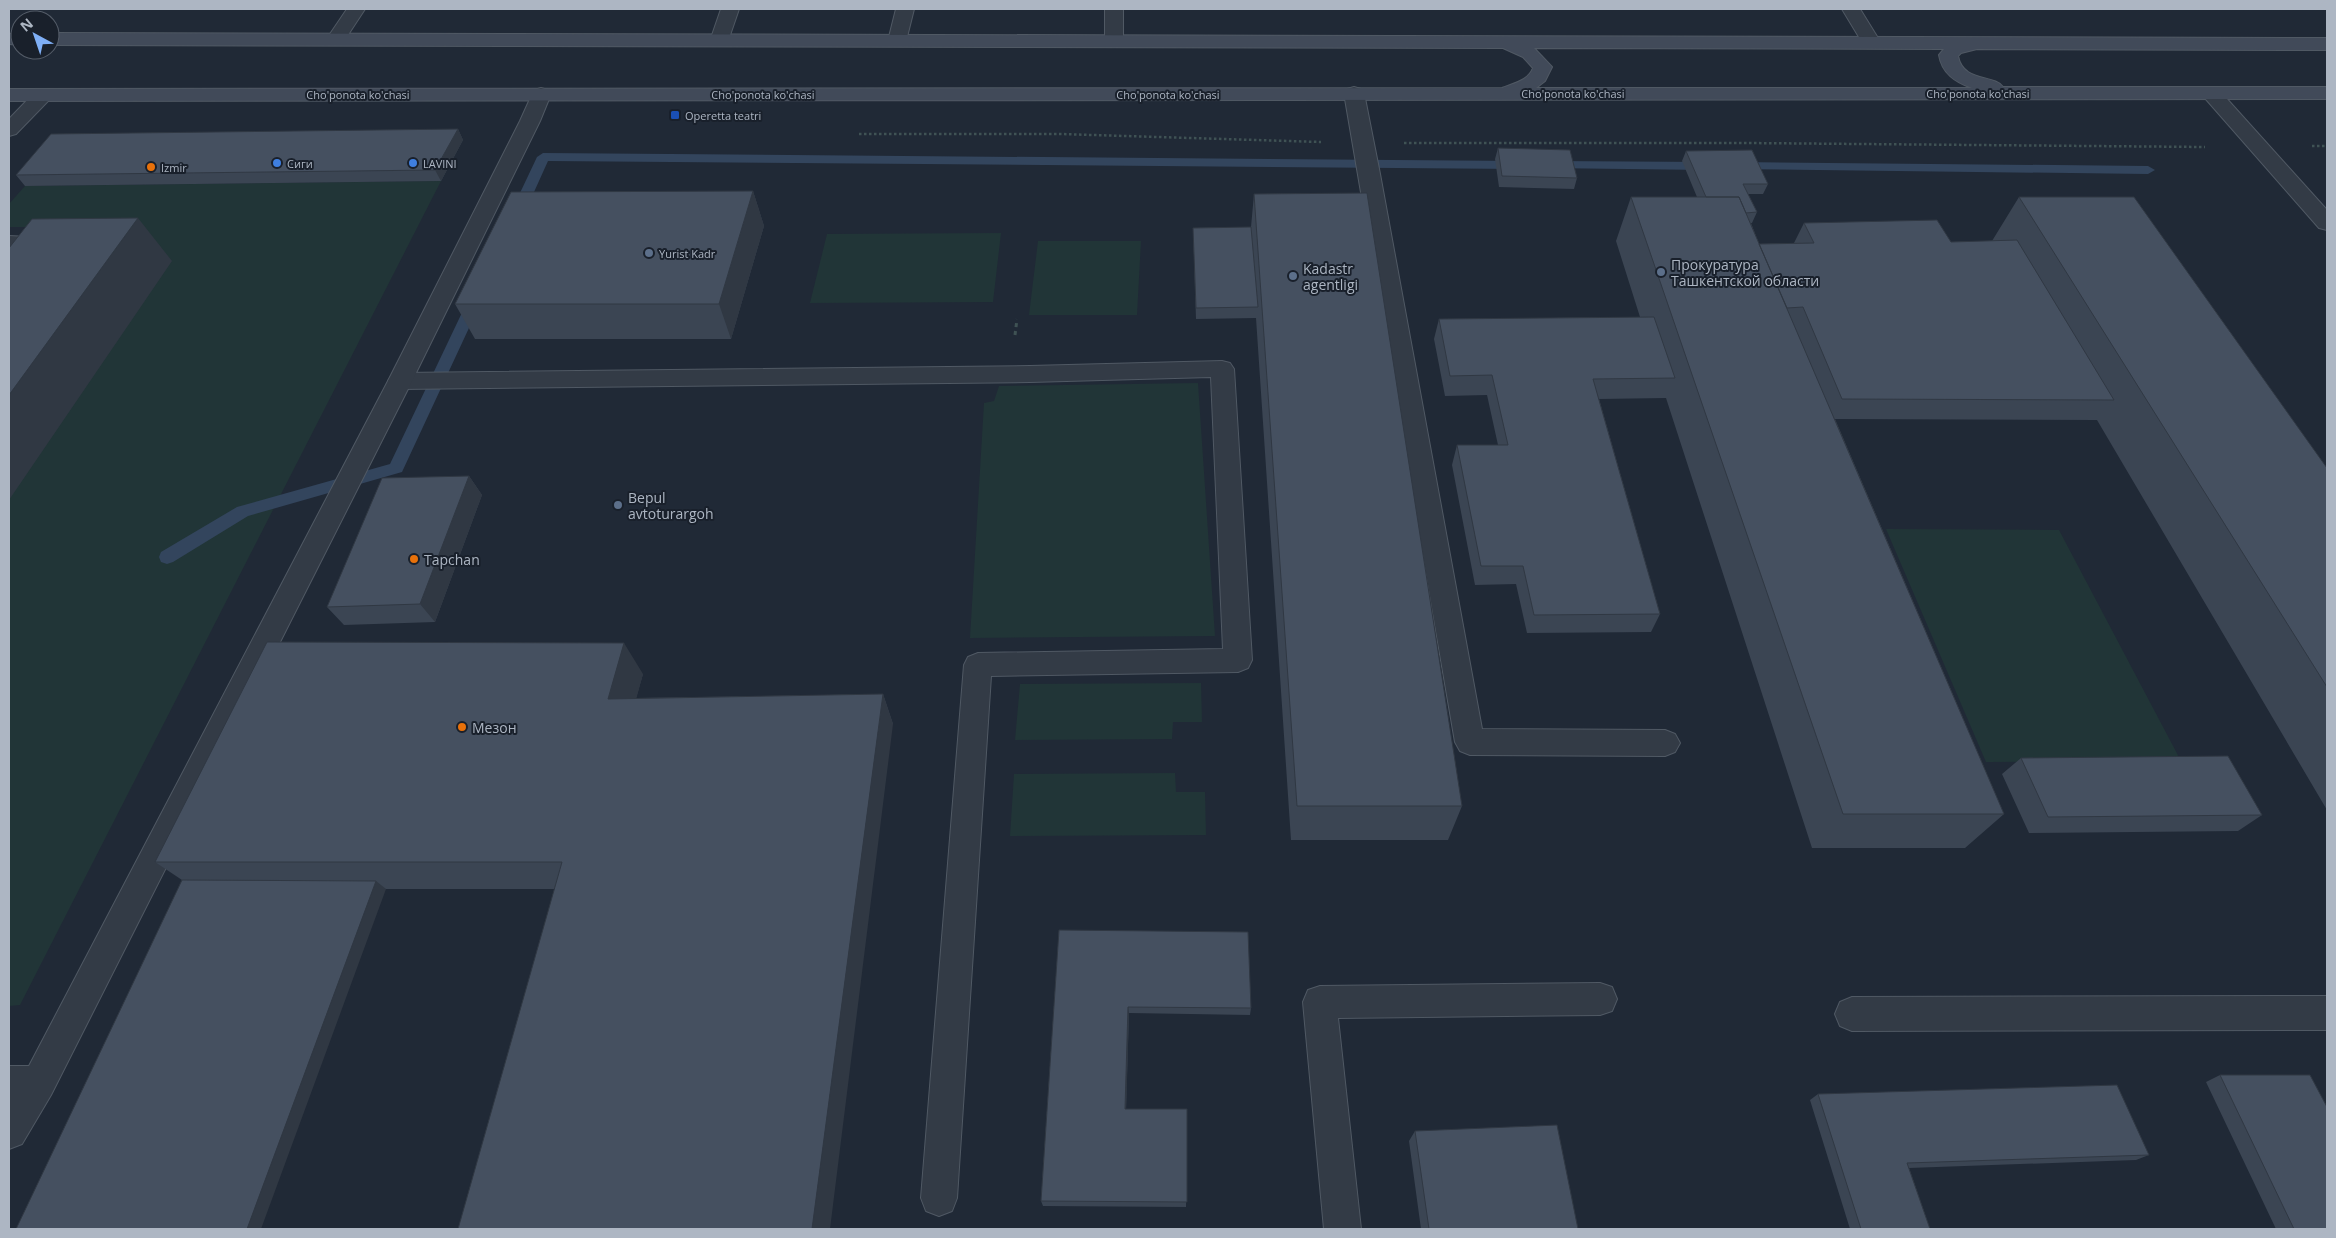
<svg xmlns="http://www.w3.org/2000/svg" width="2336" height="1238" viewBox="0 0 2336 1238" font-family="'Open Sans',sans-serif">
<style>
.green{fill:#213537}
.lines{fill:none;stroke-linecap:round;stroke-linejoin:round}
.stream{fill:#33455d;fill-rule:evenodd}
.lane-casing{stroke:#505964;stroke-width:2}
.street-casing{stroke:#505964;stroke-width:2}
.secondary-casing{stroke:#505964;stroke-width:2}
.path-far1{stroke:#3f5254;stroke-width:2.5;stroke-dasharray:2.5 2.5;stroke-linecap:butt}
.path{stroke:#3f5254;stroke-width:3;stroke-dasharray:4 4;stroke-linecap:butt}
.lane{fill:#333b46;fill-rule:evenodd}
.street{fill:#333b46;fill-rule:evenodd}
.secondary{fill:#414a59;fill-rule:evenodd}
.wall{fill:#3b4553}
.shaded-wall{fill:#303843}
.building{fill:#455060;stroke:#303843}
.transit-dot{fill:#1a4fb4;stroke:#19202b;stroke-width:2}
.shop-dot{fill:#3f7fe0;stroke:#19202b;stroke-width:2}
.food-dot{fill:#e8710a;stroke:#19202b;stroke-width:2}
.service-dot{fill:#5c6f8a;stroke:#19202b;stroke-width:2}
.labels{text-anchor:middle;dominant-baseline:central;stroke-width:4;stroke-linejoin:round;paint-order:stroke}
.far-street-label{font-size:11px;fill:#adb6c3;stroke:#19202b}
.far-poi-label{font-size:11px;fill:#adb6c3;stroke:#19202b;text-anchor:start}
.poi-label{font-size:14px;fill:#adb6c3;stroke:#19202b;text-anchor:start}
</style>
<rect width="100%" height="100%" fill="#202936"/>
<path class="green" d="M441,181L20,1005L9,1006V500L96,227H9V204L25,186Z
M1001,233L993,302L810,303L827,234Z
M1038,241H1141L1137,315H1029Z
M1198,383L1215,636L970,638L984,403L994,401L999,386Z
M1886,529L2059,530L2181,761L1986,762Z
M1201,683L1202,722H1173L1172,739L1015,740L1020,684Z
M1175,773L1176,792H1205L1206,835L1010,836L1014,774Z"/>
<g class="lines">
<path class="stream" d="M543,153L1520,161L1526,165L1520,169L548,161L525,212L523,215H513L511,212L537,157Z
M1551,161L1707,162L1713,166L1707,170L1546,168L1545,165Z
M1736,162L2148,166L2155,170L2148,174L1731,169L1730,166Z
M475,295L480,297L482,300L402,472L248,516L173,562L167,564L161,562L159,557L161,552L237,507L390,464L468,300L470,297Z"/>
<g class="lane-casing">
<path id="lane" d="M347,9H365L342,44H328L326,40Z
M721,9H739L728,41L726,45H712L710,41Z
M1105,9H1123V41L1121,45H1107L1105,41Z
M1354,87L1361,89L1364,93L1380,174L1482,729L1665,730L1675,734L1680,743L1675,752L1665,756L1470,755L1460,751L1455,742L1344,93L1347,89Z
M2211,87L2218,89L2327,210V230L2319,228L2204,97L2201,93L2204,89Z
M43,89L50,91L53,95L50,99L16,134L9,136V119L36,91Z
M9,236L49,238L52,243L17,288L9,290V268L24,250H9Z
M1222,361L1230,363L1234,369L1252,660L1248,668L1238,672L991,676L957,1198L952,1211L939,1216L926,1211L921,1198L964,665L968,657L978,653L1223,649L1211,377L1030,382L400,389L392,387L388,381L392,375L400,373L1030,366Z
M1600,983L1612,987L1617,999L1612,1011L1600,1015L1338,1018L1361,1229H1324L1303,1002L1308,990L1320,986Z
M2327,996V1030L1852,1031L1840,1026L1835,1014L1840,1002L1852,997Z"/>
</g>
<g class="street-casing">
<path id="street" d="M896,9H914L906,41L904,45H890L888,41Z
M1842,9H1860L1881,43L1879,47H1865Z
M541,88L548,90L551,94L540,121L412,381L51,1095L22,1144L9,1149V1066H29L388,381L520,121L534,90Z"/>
</g>
<g class="secondary-casing">
<path id="secondary" d="M20,33V45L9,44V34Z
M50,33L2327,38V50L1977,49L1961,53L1958,56C1963,83 1994,74 2003,87H2327V99L9,101V89L1502,88C1514,83 1528,81 1533,68L1523,57L1503,48L50,45ZM1534,48L1944,49L1939,55C1942,73 1955,82 1972,88H1536L1545,81L1552,67Z"/>
</g>
<path class="path-far1" d="M859,134H1060L1321,142
M1404,143H1746L2205,147
M2312,146H2327"/>
<path class="path" d="M1015,335L1017,319"/>
<use href="#lane" class="lane"/>
<use href="#street" class="street"/>
<use href="#secondary" class="secondary"/>
</g>
<path class="wall" d="M458,129L463,140L441,181L25,186L16,175Z
M1498,148L1577,178L1574,189L1499,187L1495,159Z
M1686,151L1768,184L1763,194H1748L1757,212L1752,223H1751L1759,244L1794,243L1804,223L1951,242L1992,241L2019,197L2327,468V810L2097,420L1835,419L2004,814L1965,848H1812L1666,398L1599,399L1660,614L1651,632L1527,633L1516,584L1475,585L1452,465L1457,445H1498L1487,395L1445,396L1434,339L1439,319L1640,317L1616,241L1631,197H1697L1682,161Z
M753,191L764,226L731,339H475L455,304Z
M1254,194L1462,806L1448,840H1291L1256,318L1196,319L1193,228L1251,227Z
M469,476L482,495L435,622L344,625L327,607Z
M643,674L636,698L883,694L893,724L554,889H386L182,880L155,862Z
M2021,758L2262,815L2238,831L2029,833L2002,774Z
M1059,930L1251,1008L1250,1015L1129,1013L1126,1109H1187L1186,1207L1043,1206L1041,1201Z
M2220,1075L2327,1229H2276L2206,1082Z
M1818,1094L2149,1155L2136,1160L1909,1168L1930,1229H1850L1810,1100Z
M1415,1131L1578,1229H1421L1409,1141Z"/>
<path class="shaded-wall" d="M458,129L463,140L441,181L435,170Z
M753,191L764,226L731,339L719,304Z
M138,218L172,261L9,500V395Z
M469,476L482,495L435,622L420,604Z
M624,643L643,674L628,729L608,699Z
M883,694L893,724L830,1229H812Z
M376,881L386,889L261,1229H247Z
M1128,1007L1129,1013L1126,1115L1125,1109Z"/>
<path class="building" d="M458,129L435,170L16,175L51,134Z
M1498,148L1570,150L1577,178L1502,176Z
M1752,150L1768,184H1743L1757,212L1746,213L1739,197H1706L1686,151Z
M753,191L719,304H455L511,192Z
M1367,193L1462,806H1297L1254,194Z
M1631,197H1739L2004,814H1843Z
M2019,197H2134L2327,468V687Z
M138,218L9,395V248L32,219Z
M1937,220L1951,242L2017,240L2114,400L1842,399L1803,307L1787,308L1759,244L1814,243L1804,223Z
M1251,227L1258,307L1196,308L1193,228Z
M1654,317L1675,378L1593,379L1660,614L1534,615L1523,566H1481L1457,445H1508L1492,375L1450,376L1439,319Z
M469,476L420,604L327,607L382,478Z
M267,642L624,643L608,699L883,694L812,1229H458L562,862H155Z
M2228,756L2262,815L2048,817L2021,758Z
M182,880L376,881L247,1229H16Z
M1059,930L1248,932L1251,1008L1128,1007L1125,1109H1187V1202L1041,1201Z
M2220,1075H2310L2327,1107V1229H2294Z
M2117,1085L2149,1155L1907,1163L1930,1229H1861L1818,1094Z
M1557,1125L1578,1229H1429L1415,1131Z"/>
<rect class="transit-dot" x="670" y="110" width="10" height="10" rx="2.5"/>
<g class="shop-dot">
<circle cx="277" cy="163" r="5"/>
<circle cx="413" cy="163" r="5"/>
</g>
<g class="food-dot">
<circle cx="151" cy="167" r="5"/>
<circle cx="414" cy="559" r="5"/>
<circle cx="462" cy="727" r="5"/>
</g>
<g class="service-dot">
<circle cx="649" cy="253" r="5"/>
<circle cx="1661" cy="272" r="5"/>
<circle cx="1293" cy="276" r="5"/>
<circle cx="618" cy="505" r="5"/>
</g>
<g class="labels">
<g class="far-street-label">
<text x="1573" y="93">Cho'ponota ko'chasi</text>
<text x="1978" y="93">Cho'ponota ko'chasi</text>
<text x="358" y="94">Cho'ponota ko'chasi</text>
<text x="763" y="94">Cho'ponota ko'chasi</text>
<text x="1168" y="94">Cho'ponota ko'chasi</text>
</g>
<g class="far-poi-label">
<text x="685" y="115">Operetta teatri</text>
<text x="287" y="163">Сиги</text>
<text x="423" y="163">LAVINI</text>
<text x="161" y="167">Izmir</text>
<text x="659" y="253">Yurist Kadr</text>
</g>
<g class="poi-label">
<text x="1671" y="264">Прокуратура<tspan x="1671" dy="16">Ташкентской области</tspan></text>
<text x="1303" y="268">Kadastr<tspan x="1303" dy="16">agentligi</tspan></text>
<text x="628" y="497">Bepul<tspan x="628" dy="16">avtoturargoh</tspan></text>
<text x="424" y="559">Tapchan</text>
<text x="472" y="727">Мезон</text>
</g>
</g>
<rect width="2336" height="1238" fill="none" stroke="#adb6c3" stroke-width="20"/>
<g transform="translate(35 35) rotate(320)"><circle r="24" fill="#19202b" stroke="#545c68"/>
<path d="M0-4L9 19L0 12L-9 19Z" fill="#7faff6"/>
<text y="-8" font-size="14" font-weight="bold" text-anchor="middle" fill="#adb6c3">N</text>
</g>
</svg>
